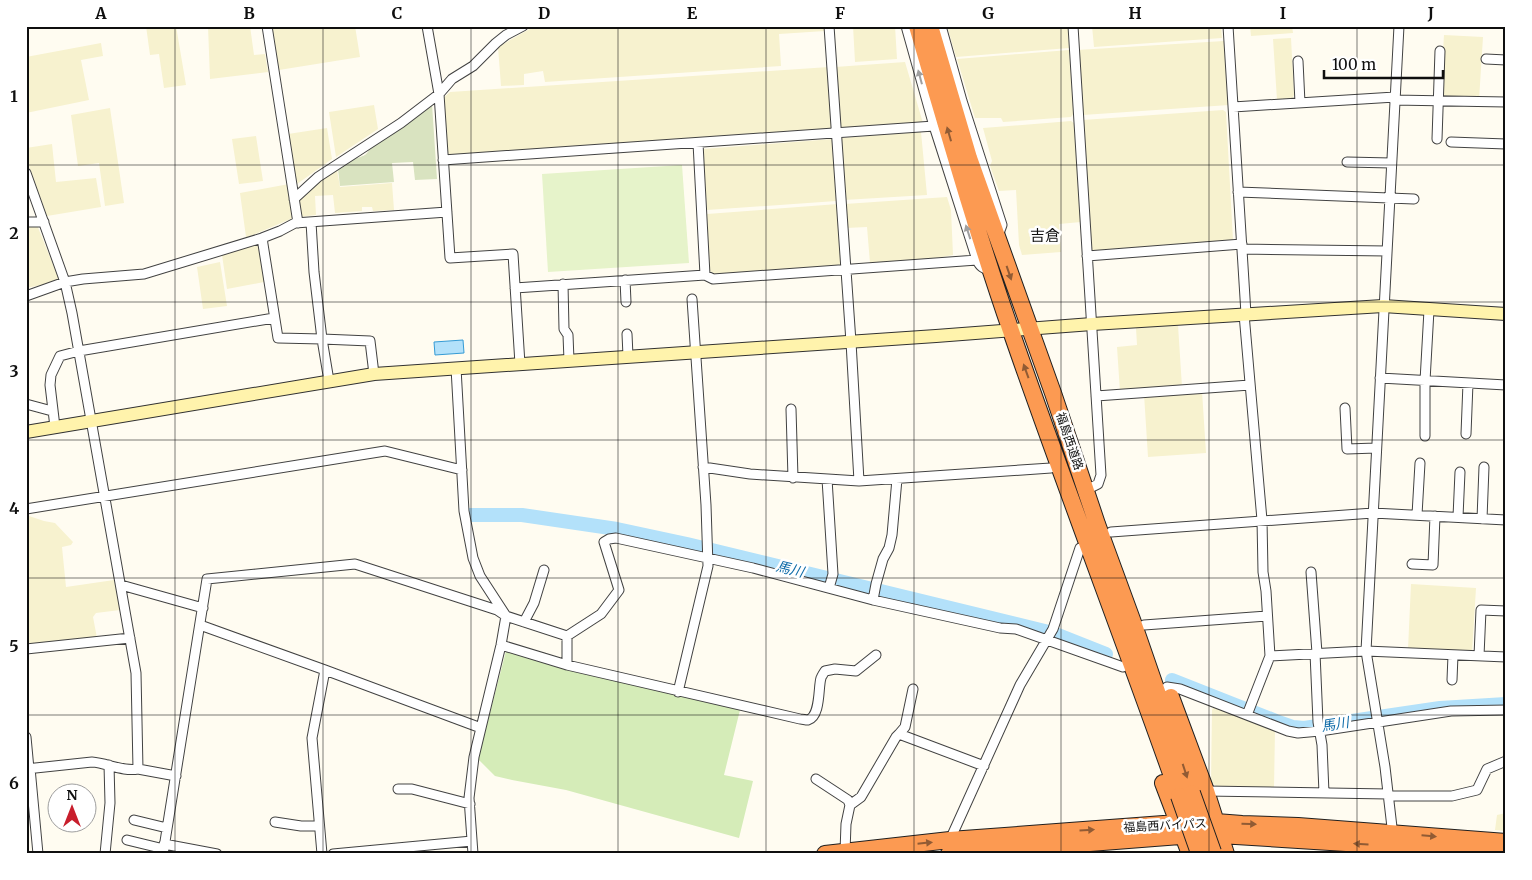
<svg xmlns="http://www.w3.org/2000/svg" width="1532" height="880" viewBox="0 0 1532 880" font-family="Merriweather,'Noto Sans JP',serif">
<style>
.farmland{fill:#f7f2cf}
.green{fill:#d5ecb8}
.cemetery{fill:#d9e3c0}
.pitch{fill:#e6f3ca}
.water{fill:#b3e1fa;stroke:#359bd5}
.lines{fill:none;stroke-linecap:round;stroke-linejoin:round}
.river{stroke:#b3e1fa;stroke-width:14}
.street-casing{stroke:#424242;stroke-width:11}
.secondary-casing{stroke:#313131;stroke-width:14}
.highway-casing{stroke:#202020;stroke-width:18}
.street{stroke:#fff;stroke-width:9}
.secondary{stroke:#fff3ac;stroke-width:12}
.highway{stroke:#fc9a52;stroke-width:16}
.highway-bridge-casing{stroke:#202020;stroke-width:18;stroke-linecap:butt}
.highway-bridge{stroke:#fc9a52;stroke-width:16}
.oneway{fill:#9f9f9f}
.oneway2{fill:#915b34}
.grid{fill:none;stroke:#0f0f0f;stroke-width:1;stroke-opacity:0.55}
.labels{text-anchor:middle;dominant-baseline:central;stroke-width:5;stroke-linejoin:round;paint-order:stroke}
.street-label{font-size:12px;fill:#0f0f0f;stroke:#fff}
.water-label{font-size:14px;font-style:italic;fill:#106ca9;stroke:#fff}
.quarter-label{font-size:15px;fill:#0f0f0f;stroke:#fff}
.neatline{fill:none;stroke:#0f0f0f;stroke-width:2}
.grid-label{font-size:16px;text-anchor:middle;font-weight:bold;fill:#0f0f0f}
</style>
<rect width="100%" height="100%" fill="#fffcf1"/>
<path class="farmland" d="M146,26H176L186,85L164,88L159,54L150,55Z
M208,26H250L254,55L265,54L268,72L210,79Z
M272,26H355L360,57L279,70Z
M535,26H824L825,31L779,34L781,66L545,82L543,71L524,74V85L501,86L498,47Z
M853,26H895L897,59L855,62Z
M947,26H1068L1069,48L956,57Z
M1092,26H1221L1222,38L1094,47Z
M1250,26H1292L1293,33L1251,36Z
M1444,35L1483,37L1479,100L1440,98Z
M1291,38L1294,95L1292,99L1277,100L1273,39Z
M1224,41L1229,105L1083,115L1080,112L1077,50Z
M101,43L103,56L81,60L89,100L26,113V57Z
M1069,50L1074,113L1071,117L1003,122L1001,118H975L957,59Z
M905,62L923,123L839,129L835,67Z
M829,67L833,130L445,158L442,99L450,92Z
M374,105L378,129L336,157L329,112Z
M110,108L124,203L105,206L99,163L78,166L71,115Z
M1223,110L1226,112L1233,240L1092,251L1082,123L1083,120Z
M1071,121L1075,124L1081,222L1059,224L1061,252L1022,255L1019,245L1016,190L999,191L990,166L992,161L983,128Z
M327,128L332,159L297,184L288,134Z
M921,132L927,195L844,200L840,138Z
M256,136L263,181L239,184L232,139Z
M833,139L836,201L707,210L703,149Z
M52,144L56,182L96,178L101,207L47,216L26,158V148Z
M337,170L340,187L392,183L394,210L373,211L372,207H362V211L335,213L333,195L315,196L316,215L300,217L297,199L307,194L319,181Z
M289,184L293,218L253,235L246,237L240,193Z
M947,197L951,210L953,255L925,260L870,263L867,227L846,228L845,204Z
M838,204L842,265L840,268L716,275L710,271L707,214Z
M26,225H37L58,277L57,282L26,288Z
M258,243L264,282L227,289L222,255Z
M220,262L227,306L203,309L197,267Z
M1178,325L1182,387L1120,392L1117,347L1137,345L1136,328Z
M1202,391L1206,453L1148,457L1144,394Z
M29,516L44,521L55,523L73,542L71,545L62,547L66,587L114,580L120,610L96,613L93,617L97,638L26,645V520Z
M1411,584L1476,588L1472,652L1408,649Z
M1214,706L1275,730L1274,788H1219L1211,782L1212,710Z
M1506,813V831L1495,830L1497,815Z"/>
<path class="green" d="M506,651L553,666L740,710L724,775L753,781L739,838L566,790L512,780L495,776L478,759Z"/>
<path class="cemetery" d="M432,104L437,179L415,180L413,162L392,163L394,182L340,186L338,169C342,166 347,162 352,160C363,155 366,158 371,146Z"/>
<path class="pitch" d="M682,165L689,263L548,272L542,174Z"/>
<path class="water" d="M463,340L464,353L435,355L434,342Z"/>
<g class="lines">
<path class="river" d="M467,515H522L617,529L687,544L1053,633L1106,654
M1172,680L1276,721L1293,727L1304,728L1440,708L1506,704"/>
<g class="street-casing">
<path id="street" d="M267,26L298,223
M427,26L439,94L450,258L513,254L520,364
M829,26L851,342L859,481
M906,26L934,126L977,260C980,267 984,269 991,271
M941,26L962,101L1002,225L998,236
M1073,26L1101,475L1098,484L1086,490
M1228,26L1246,314
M1486,59L1506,60
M1298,61L1300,103
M1394,100L1506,102
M1233,107L1395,97
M1437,139L1440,51
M1451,142L1506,144
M443,160L934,126
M1347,162L1391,163
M26,173L65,282L72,313L136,673L138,769L176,776
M1238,192L1414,199
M294,199L318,177L401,123L439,94L452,79L473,66L496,43L506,35L523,26
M26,222H44
M311,222L314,272L322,339L370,341L374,374
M262,238L278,338L322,339L329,381
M1242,249L1387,251
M1087,256L1242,244
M705,275L713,279L977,260
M625,280L626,302
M563,284L564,329L568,335L569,360
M515,288L705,275L698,143
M26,296L65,282L83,279L144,274L262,238L280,231L295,223L447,212
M1244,314L1262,520L1263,572L1266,591L1270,656L1247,715
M627,334L628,356
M456,368L464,511L473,558L480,576L506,616L567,636L601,614L619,590L604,542L609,539L616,538L753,568L873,600L1000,628L1016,629L1123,667
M1380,378L1506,385
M1096,396L1250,385
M26,404L52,411
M1345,408L1347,449L1376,448
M791,409L793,478
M55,427L50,385L51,375L60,356L79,351L274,318
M1466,434L1468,383
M1425,436V381L1429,310
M703,467L750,474L859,481L1051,468
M827,479L833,574L829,588
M26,509L385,451L462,470
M1417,515L1420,463
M1458,517L1460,472
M1482,519L1484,467
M1111,532L1373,513L1506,520
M1412,564L1433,565L1435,516
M1311,572L1317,653
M121,585L203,608
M873,600L876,584L883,559L889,548L892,535L897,479
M524,622L534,603L544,570
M200,625L325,670L481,728
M1144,625L1267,616
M567,636V665
M501,645L567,665L800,719C803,719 805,720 808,720C821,716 818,687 821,678C821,677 825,671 825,671L835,669L856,671L876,655
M26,649L130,638
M1315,653L1318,722L1322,745L1324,793
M1270,656L1366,651L1506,657
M1479,656L1481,610L1506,611
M1452,680L1453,655
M1167,687L1180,689L1288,731L1298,733L1320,731L1451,711L1506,710
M913,689L905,727L899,734L984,766
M678,692L708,566L706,505L692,299
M26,737L29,769
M30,768L38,854
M26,769L92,762C107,763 123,772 138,769
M816,779L848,800L850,805L846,824L845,852
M398,789H412L470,804
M1206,791L1388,794
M1389,796H1452L1477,790L1487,769L1506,761
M850,805L861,797L896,737L899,734
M134,820L167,828
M275,822L301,826H319
M1393,836L1385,767L1366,651L1399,26
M127,840L164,849
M949,842L1020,685L1053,629L1080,548
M164,844L217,854
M105,854L110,803L109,765
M163,854L207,579L355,564L497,610L506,616L501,645L474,757L469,798L473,854
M322,854L312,738L325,670
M333,854L472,841"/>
</g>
<g class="secondary-casing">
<path id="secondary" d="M26,432L374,374L936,336L1092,324L1383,306L1506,314"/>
</g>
<g class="highway-casing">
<path id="highway" d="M917,26C947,128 976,230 1011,331C1065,487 1124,640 1179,796
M930,26L969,158L1053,393L1097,524L1134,625L1192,793
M1171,697L1206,791L1226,854
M1163,783L1190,854
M825,854L950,840L1177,823L1216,822L1242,824L1298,826L1506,842
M949,854L1193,835H1220L1394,846L1497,854"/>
</g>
<use href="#street" class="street"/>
<use href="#secondary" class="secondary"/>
<use href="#highway" class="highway"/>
<g class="highway-bridge-casing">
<path id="highway-bridge" d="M1192,793L1213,852
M1179,796L1199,853"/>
</g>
<use href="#highway-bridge" class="highway-bridge"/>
</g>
<defs><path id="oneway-solid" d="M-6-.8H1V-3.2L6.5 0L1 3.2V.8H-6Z" transform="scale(1.25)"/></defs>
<g class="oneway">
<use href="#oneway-solid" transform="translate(920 77) rotate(-105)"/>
<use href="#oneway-solid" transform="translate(968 232) rotate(-108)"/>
</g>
<g class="oneway2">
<use href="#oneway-solid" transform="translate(949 134) rotate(-106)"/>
<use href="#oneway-solid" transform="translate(1009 273) rotate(71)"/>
<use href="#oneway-solid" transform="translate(1026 371) rotate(-110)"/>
<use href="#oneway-solid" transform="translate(1185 771) rotate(72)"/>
<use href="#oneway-solid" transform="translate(1249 824) rotate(2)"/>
<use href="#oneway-solid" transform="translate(1087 830) rotate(-4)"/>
<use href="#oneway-solid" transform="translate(1429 836) rotate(5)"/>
<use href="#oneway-solid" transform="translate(925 843) rotate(-6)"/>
<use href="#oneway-solid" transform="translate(1361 844) rotate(-177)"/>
</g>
<path class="grid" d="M175,26V854M323,26V854M471,26V854M618,26V854M766,26V854M914,26V854M1061,26V854M1209,26V854M1357,26V854M26,165H1506M26,302H1506M26,440H1506M26,578H1506M26,715H1506"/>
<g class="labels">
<g class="street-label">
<text transform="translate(1070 441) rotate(71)">福島西道路</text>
<text transform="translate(1165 825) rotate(-3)">福島西バイパス</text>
</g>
<g class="water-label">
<text transform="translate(790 569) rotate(14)">馬川</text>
<text transform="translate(1335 724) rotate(-9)">馬川</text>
</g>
<g class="quarter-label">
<text x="1045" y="235">吉倉</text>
</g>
</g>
<rect width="1532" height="880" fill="none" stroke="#ffffff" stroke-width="55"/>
<g transform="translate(72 808)"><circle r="24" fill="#ffffff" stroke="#9f9f9f"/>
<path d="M0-4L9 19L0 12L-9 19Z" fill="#c81e2c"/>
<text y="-8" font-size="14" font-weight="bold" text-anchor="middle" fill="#0f0f0f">N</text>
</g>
<path d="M1324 70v8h119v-8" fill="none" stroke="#0f0f0f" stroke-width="2.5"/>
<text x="1332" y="70" font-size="15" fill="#0f0f0f" stroke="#ffffff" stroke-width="4" paint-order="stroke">100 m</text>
<rect x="28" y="28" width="1476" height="824" class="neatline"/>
<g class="grid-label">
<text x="101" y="19">A</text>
<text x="249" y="19">B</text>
<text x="397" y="19">C</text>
<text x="544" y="19">D</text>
<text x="692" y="19">E</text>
<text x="840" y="19">F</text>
<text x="988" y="19">G</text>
<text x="1135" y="19">H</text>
<text x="1283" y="19">I</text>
<text x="1431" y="19">J</text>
<text x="14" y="102">1</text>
<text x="14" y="239">2</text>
<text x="14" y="377">3</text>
<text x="14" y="514">4</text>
<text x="14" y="652">5</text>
<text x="14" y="789">6</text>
</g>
</svg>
